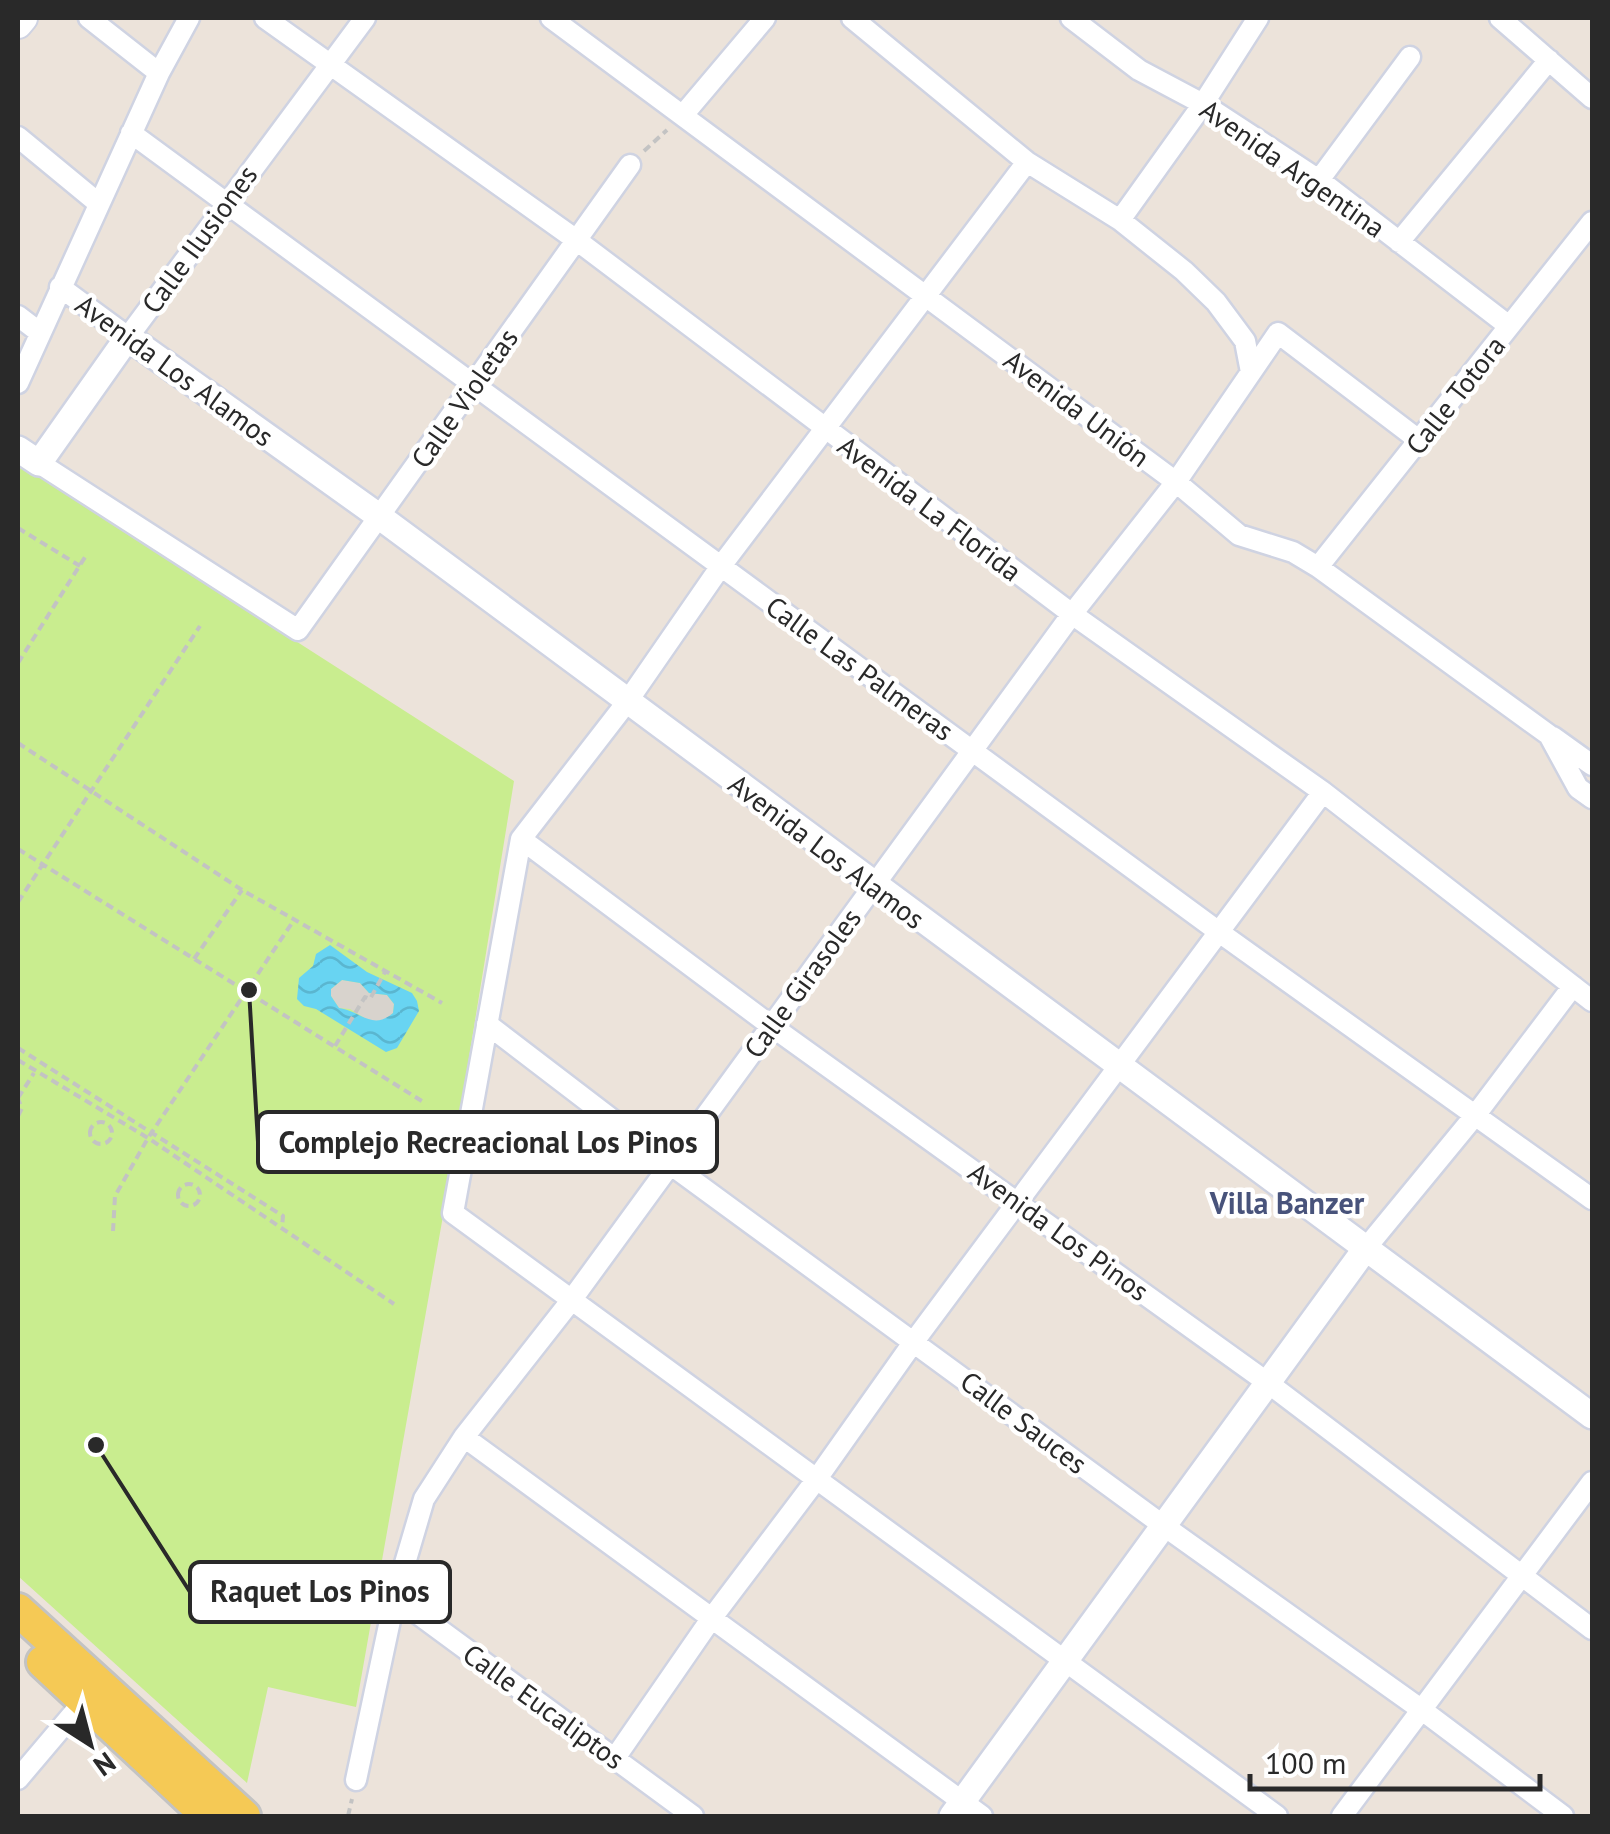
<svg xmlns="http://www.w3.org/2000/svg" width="1610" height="1834" viewBox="0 0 1610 1834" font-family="'PT Sans',sans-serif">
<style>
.pitch{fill:#c9ed8f}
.plaza{fill:#d8d3cd}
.water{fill:url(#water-waves);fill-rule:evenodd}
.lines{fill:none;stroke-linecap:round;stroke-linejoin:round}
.minor-casing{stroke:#cfd3e2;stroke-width:25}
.tertiary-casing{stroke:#cfd3e2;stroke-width:30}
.secondary-casing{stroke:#cfd3e2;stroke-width:32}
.primary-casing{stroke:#c3c3c3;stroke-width:38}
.path{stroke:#c3c3c3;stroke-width:4;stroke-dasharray:8 5;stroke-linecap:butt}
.minor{stroke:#fff;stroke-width:20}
.tertiary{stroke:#fff;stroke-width:25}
.secondary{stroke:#fff;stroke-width:28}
.primary{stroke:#f5c955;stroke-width:32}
.labels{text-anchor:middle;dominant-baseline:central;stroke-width:9;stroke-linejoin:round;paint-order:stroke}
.street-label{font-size:28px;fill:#292929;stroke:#fff}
.neighbourhood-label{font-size:30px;font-weight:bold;fill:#48537b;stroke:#fff}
.leader{fill:none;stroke:#292929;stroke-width:4}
.callout-dot{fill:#292929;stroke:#fff;stroke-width:4}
.callout{fill:#fff;stroke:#292929;stroke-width:4}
.callout-label{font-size:30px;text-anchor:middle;font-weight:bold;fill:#292929}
</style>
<defs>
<pattern id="water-waves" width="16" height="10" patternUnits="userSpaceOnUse" patternTransform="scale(2.5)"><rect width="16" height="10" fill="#68d4f2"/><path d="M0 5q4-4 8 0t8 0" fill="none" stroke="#5ab6d0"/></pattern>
</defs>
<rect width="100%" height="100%" fill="#ece3da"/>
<path class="pitch" d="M18,463L514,781L446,1199L356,1707L268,1687L247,1783L18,1576Z"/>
<path class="plaza" d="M342,980L360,983L369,993L387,995L394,1004L393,1013L385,1020L371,1022L350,1009L339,1008L331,996V989Z"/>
<path class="water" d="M330,945L367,972L412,993L417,1001L419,1011L397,1048L386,1052L316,1009L304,1006L297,999L299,978L313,966L316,954ZM342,980L360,983L369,993L387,995L394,1004L393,1013C372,1031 361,1011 339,1008L331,996V989Z"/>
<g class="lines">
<g class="minor-casing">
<path id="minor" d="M89,18L159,73
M265,18L575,239L1072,614L1323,792L1592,1001
M551,18L1176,482L1239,535L1293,552L1318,567L1549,735L1578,788L1592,798
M852,18L1027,162L1120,220L1184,271L1216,302L1245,341L1251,372
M1071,18L1139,70L1203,104L1319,180L1509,326
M1500,18L1592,98
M683,115L765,18
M131,133L1219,932L1592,1199
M18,137L98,203
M1027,162L721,566L627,702L521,839L453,1213L1277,1816
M1319,180L1410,57
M1120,220L1203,104L1258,18
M1399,242L1549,60
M60,287L128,337L365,18
M18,316L39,332
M18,383L159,73L189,18
M39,463L298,630L630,165
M1318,567L1592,222
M1553,737L1592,765
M521,839L770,1025L1268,1383L1592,1629
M487,1024L670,1164L1164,1526L1422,1710L1563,1816
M1366,1248L1477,1113L1573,986
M464,1437L982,1816
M395,1597L693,1816
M615,1758L711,1619L816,1480L915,1340L1323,792
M18,1779L84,1701
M356,1780L395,1597L424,1499L464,1437L570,1302L1072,614L1176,482L1278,333L1420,441
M1342,1816L1592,1482"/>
</g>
<g class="tertiary-casing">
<path id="tertiary" d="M18,449L39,463L128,337L380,517L1592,1416
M952,1816L1366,1248"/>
</g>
<g class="secondary-casing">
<path id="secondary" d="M18,24L23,18"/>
</g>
<g class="primary-casing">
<path id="primary" d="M18,1610L244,1816
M43,1662L208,1816"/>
</g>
<path class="path" d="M644,151L667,130
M18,528L80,566
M18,663L87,554
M18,743L242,890L442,1003
M18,849L425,1103
M18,902L200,626
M194,959L242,890
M335,1046L365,997L370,999L385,972
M18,1048L283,1216L282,1227
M18,1060L148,1138L394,1304
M18,1098L34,1073
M18,1116L22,1108L18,1099
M90 1133a11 11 0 1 1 22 0a11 11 0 1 1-22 0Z
M178 1195a11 11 0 1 1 22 0a11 11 0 1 1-22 0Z
M113,1231L115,1196L148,1138L294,920
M348,1816L352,1799"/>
<use href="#minor" class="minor"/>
<use href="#tertiary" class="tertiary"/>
<use href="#secondary" class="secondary"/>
<use href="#primary" class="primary"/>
</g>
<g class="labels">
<g class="street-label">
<text transform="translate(1293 168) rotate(35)">Avenida Argentina</text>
<text transform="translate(199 239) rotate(-54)">Calle Ilusiones</text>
<text transform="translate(175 370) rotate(36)">Avenida Los Alamos</text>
<text transform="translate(1455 395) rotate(-52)">Calle Totora</text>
<text transform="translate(464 398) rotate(-55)">Calle Violetas</text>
<text transform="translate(1077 408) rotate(37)">Avenida Unión</text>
<text transform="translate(930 508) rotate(37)">Avenida La Florida</text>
<text transform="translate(860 668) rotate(36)">Calle Las Palmeras</text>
<text transform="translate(827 851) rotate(37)">Avenida Los Alamos</text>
<text transform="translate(802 983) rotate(-54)">Calle Girasoles</text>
<text transform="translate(1059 1231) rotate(36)">Avenida Los Pinos</text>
<text transform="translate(1024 1422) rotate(37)">Calle Sauces</text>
<text transform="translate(544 1706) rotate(36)">Calle Eucaliptos</text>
</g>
<g class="neighbourhood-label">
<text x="1287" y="1202">Villa Banzer</text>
</g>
</g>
<path class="leader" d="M249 990L258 1142M96 1445L190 1592"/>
<g class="callout-dot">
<circle cx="249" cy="990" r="10"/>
<circle cx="96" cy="1445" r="10"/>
</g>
<g class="callout">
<rect x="258" y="1112" width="459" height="60" rx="10"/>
<rect x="190" y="1562" width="260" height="60" rx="10"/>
</g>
<g class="callout-label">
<text x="488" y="1153">Complejo Recreacional Los Pinos</text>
<text x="320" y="1602">Raquet Los Pinos</text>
</g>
<rect width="1610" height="1834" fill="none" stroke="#292929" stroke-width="40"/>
<g transform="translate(90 1744) rotate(144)" stroke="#ffffff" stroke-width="8" paint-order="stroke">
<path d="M0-8L18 38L0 25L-18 38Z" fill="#292929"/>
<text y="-15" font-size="28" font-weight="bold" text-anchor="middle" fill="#292929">N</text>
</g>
<path d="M1250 1774v15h290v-15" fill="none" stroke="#292929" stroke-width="5"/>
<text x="1265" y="1774" font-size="30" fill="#292929" stroke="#ffffff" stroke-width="8" paint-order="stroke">100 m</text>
</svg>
